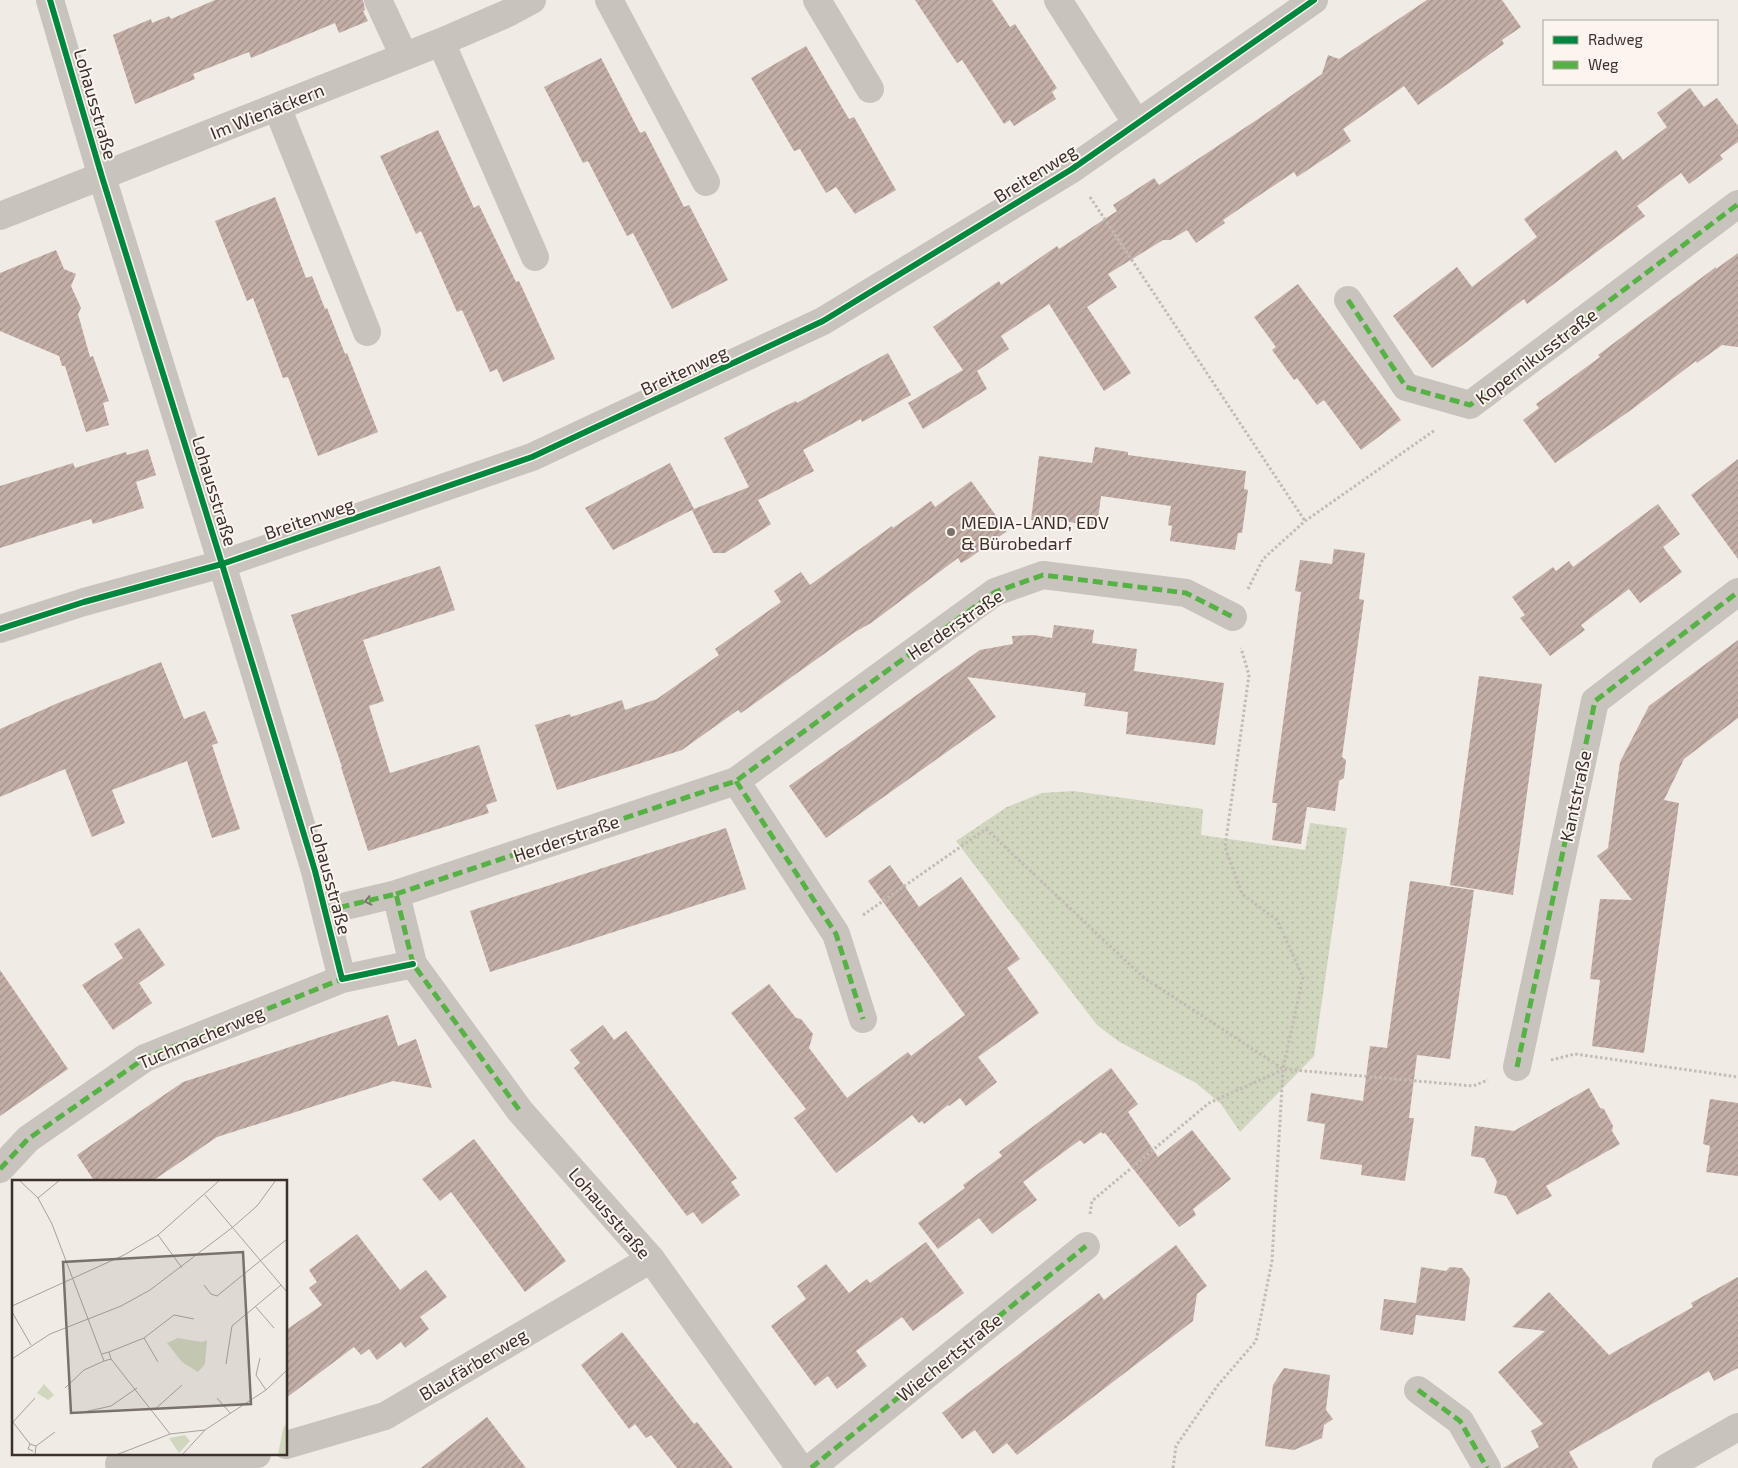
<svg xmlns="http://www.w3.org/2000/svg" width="1738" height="1468" viewBox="0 0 1738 1468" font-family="'Exo 2',sans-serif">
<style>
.park{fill:url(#park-dots)}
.building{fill:url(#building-hatch)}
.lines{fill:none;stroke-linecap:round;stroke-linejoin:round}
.path{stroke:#c2bbb6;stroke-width:3;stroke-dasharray:2.5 2.5;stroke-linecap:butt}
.minor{stroke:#c9c3be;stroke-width:28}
.quiet{stroke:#57b246;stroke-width:5;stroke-dasharray:10 5;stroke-linecap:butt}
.cycleway-casing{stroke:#fbf5ee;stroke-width:9}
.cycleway{stroke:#00873e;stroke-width:6}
.oneway{stroke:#7b726d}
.poi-dot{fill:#7a716c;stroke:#fbf5ee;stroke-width:2}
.labels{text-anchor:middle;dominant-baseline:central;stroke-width:4;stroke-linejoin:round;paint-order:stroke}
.street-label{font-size:18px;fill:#3b302b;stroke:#fbf5ee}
.poi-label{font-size:18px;fill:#3b302b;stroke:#fbf5ee;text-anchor:start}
.inset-road{fill:none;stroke:#a8a09b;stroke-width:1}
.view{fill:#7a716c;fill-opacity:0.15;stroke:#7a716c;stroke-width:2.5}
.inset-edge{fill:none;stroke:#3b302b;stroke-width:2.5}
</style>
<defs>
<pattern id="park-dots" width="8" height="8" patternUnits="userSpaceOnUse" patternTransform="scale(1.25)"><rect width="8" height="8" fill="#d1d6bf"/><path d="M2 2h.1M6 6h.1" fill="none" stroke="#b4b8a4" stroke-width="1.8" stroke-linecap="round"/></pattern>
<pattern id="building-hatch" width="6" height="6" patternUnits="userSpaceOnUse" patternTransform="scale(1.25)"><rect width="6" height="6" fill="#c3afa7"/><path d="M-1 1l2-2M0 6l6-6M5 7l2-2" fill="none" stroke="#a08f88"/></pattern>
</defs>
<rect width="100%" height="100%" fill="#f0ebe5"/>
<path class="park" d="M1073,791L1203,809L1201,835L1305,850L1310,823L1347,828L1314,1056L1240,1132L1221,1104L1196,1083L1118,1041L1097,1025L956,841L1007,807L1042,793Z"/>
<path class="building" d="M215,0H363L365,10L363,11L368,21L339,33L335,23L251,58L249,52L193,74L195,79L135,104L113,35L151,19L152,23L169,16L171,19Z
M915,0H992L1010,27L1015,24L1057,88L1052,92L1056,99L1014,126L1010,120L1004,124L962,60L957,63Z
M1427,0H1502L1521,27L1502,40L1504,44L1418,105L1404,86L1343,129L1351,141L1297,177L1294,172L1223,220L1225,223L1196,243L1187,230L1170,240H1163L1108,274L1117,287L1087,307L1131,373L1104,391L1049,304L1001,336L1009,349L977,371L987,389L923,429L908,403L963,370L933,327L999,281L1001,285L1057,246L1059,249L1117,211L1113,205L1154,178L1159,185L1258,119L1322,74L1328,55L1339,59Z
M806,46L849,119L854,117L896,190L855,214L836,187L826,193L800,149L794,151L751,78Z
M601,58L640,133L645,131L684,207L689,205L728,280L672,309L633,233L627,236L588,161L583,163L544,87Z
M1690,88L1704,107L1717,98L1738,126V142L1720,155L1723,159L1689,184L1681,173L1637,206L1645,216L1527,304L1524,299L1432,368L1393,316L1457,267L1472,287L1537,237L1524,219L1616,150L1623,160L1667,127L1657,113Z
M438,130L474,208L479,205L516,282L519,281L555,359L503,382L497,369L490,372L462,310L457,312L421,231L416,234L380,156Z
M275,197L306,278L312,276L325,309L327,308L345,354L347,353L378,432L318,456L288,377L283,378L253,298L247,301L215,221Z
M56,250L64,269L76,274L71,286L81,308L78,314L90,357L93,356L109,401L103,403L109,425L86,432L65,366H62L59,356L0,331V273Z
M1738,253V347L1722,345L1697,363L1696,361L1631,410L1555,463L1523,420L1539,408L1536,404L1600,357L1598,355L1658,310L1716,267V269Z
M1298,284L1401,420L1361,450L1324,400L1317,405L1297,378L1294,380L1272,350L1276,347L1254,317Z
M888,353L911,395L862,422L861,419L803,450L814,471L758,500L771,524L725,553H713L692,510L613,550L585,508L670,463L694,509L749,487L724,438L781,408L796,401L797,403Z
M1095,447L1128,452V455L1246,471L1244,489L1248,490L1242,533H1238L1235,550L1170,541L1172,526L1168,525L1171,506L1101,496L1097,526L1062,521L1059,523L1031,520L1039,456L1092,463Z
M148,449L156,475L136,482L144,508L93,524L91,519L0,548V486L73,463L75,468L126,452L127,455Z
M1738,459V559L1691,495Z
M971,481L1007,531L968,559L961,563L958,558L871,623L855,632L741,713L738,710L682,750L557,790L535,725L570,714L571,717L622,700L625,710L657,699L719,655L715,649L781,602L774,591L801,572L810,585L892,526L893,528L931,501L935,507Z
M1658,504L1680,534L1663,547L1682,572L1640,603L1629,589L1581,625L1585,630L1550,656L1520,618L1525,615L1512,597L1553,567L1556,571L1569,561L1573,567Z
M1334,549L1365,553L1359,599L1364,600L1342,757L1346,760L1344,778L1339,781L1335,811L1307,807L1301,844L1272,840L1277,803H1272L1301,592L1295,591L1300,560L1332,564Z
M440,566L455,610L363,640L384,701L369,706L390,773L479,745L497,801L486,805L489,813L368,851L341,767H342L291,615Z
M1054,625L1094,630L1092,643L1137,649L1134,671L1224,683L1215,745L1126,734L1128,712L1084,706L1086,693L967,677L996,717L826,838L789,786L980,650L1013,644L1012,636L1034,635L1052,638Z
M1738,640V718L1684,759L1664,800L1679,803L1644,1053L1592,1046L1600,980L1590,979L1600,899L1632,900L1597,856L1608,848L1620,762L1649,706Z
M161,662L184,719L205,711L218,743L212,745L240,829L212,838L187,761L112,790L125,823L92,837L65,769L0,797V729L58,703Z
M1479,676L1542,684L1513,895L1450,885Z
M726,828L746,889L490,972L470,911Z
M890,865L919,907L961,877L1020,959L1007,968L1039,1013L978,1057L997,1082L966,1106L960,1098L949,1106L948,1105L924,1124L922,1121L919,1123L912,1115L836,1173L794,1118L806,1109L731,1013L769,984L796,1018L801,1019L813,1034L809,1048L847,1098L908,1052L911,1056L965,1015L868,881Z
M1410,881L1474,890L1450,1059L1417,1055L1409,1118H1414L1405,1181L1361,1175L1362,1165L1320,1159L1325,1124L1307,1121L1311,1093L1363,1101L1370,1046L1387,1048Z
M139,928L165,965L139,983L152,1003L113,1030L82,985L123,958L114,944Z
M0,970L68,1069L0,1116Z
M388,1015L398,1046L416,1039L432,1088L393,1081L217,1137L151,1182H95L77,1155L183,1082Z
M603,1025L614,1040L626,1031L737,1178L731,1182L740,1195L702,1224L693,1212L687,1216L574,1068L580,1063L570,1050Z
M1111,1068L1138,1104L1128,1112L1158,1157L1192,1130L1231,1179L1193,1209L1196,1215L1179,1227L1105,1133L1103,1134L1101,1132L1084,1144L1080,1140L1023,1182L1037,1200L992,1234L979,1218L938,1249L918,1223L965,1188L963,1185L1002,1156L999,1152Z
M1589,1088L1600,1108L1604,1109L1613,1126L1612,1131L1620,1144L1546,1186L1552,1196L1517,1215L1506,1196L1494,1193L1497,1181L1484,1158L1471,1156L1475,1126L1514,1131Z
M1710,1099L1738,1103V1176L1706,1172L1710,1146L1703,1144Z
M474,1139L566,1261L525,1292L451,1192L440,1201L422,1179Z
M357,1234L400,1290L426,1270L447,1297L420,1317L429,1329L405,1348L401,1342L377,1360L369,1349L361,1355L354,1347L286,1398V1330L322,1305L309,1288L317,1282L309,1270Z
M926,1242L964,1293L913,1331L902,1317L856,1351L867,1366L837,1389L828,1376L815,1386L771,1326L806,1299L797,1286L826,1264L849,1293L867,1279L870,1283Z
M1176,1245L1207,1286L1197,1294L1193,1321L1017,1455L1007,1443L993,1454L975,1430L962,1439L942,1413L1099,1293L1104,1300Z
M1421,1267L1446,1271L1450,1267L1462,1268L1470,1279L1465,1321L1416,1315L1413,1335L1380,1330L1384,1299L1416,1303Z
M1738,1277V1368L1714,1381L1709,1371L1569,1452L1578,1468H1503L1539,1447L1531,1431L1543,1424L1498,1372L1545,1331L1512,1327L1549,1292L1609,1355L1693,1307L1691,1303Z
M622,1332L694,1424L697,1422L733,1468H677L651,1435L646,1438L635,1424L629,1429L581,1365Z
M1284,1368L1330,1375L1326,1410L1333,1419L1324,1425L1322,1438L1294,1450L1265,1446L1273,1385Z
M487,1417L526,1468H421Z"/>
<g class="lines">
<path class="path" d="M1090,197L1305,521
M1248,589L1263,559L1305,521L1435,430
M863,915L986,829L1143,977L1283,1069L1473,1086L1488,1080
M1551,1060L1575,1054L1738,1077
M1090,1214L1092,1201L1209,1103L1282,1070
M1173,1468L1176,1446L1218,1385L1256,1341L1272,1261L1283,1069L1303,977L1277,920L1242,894L1225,847L1249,675L1241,648"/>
<path class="minor" d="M50,0L102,177L222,564L315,871L342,979L413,964
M378,0L404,56
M609,0L706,182
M817,0L870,89
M1058,0L1137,124
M441,42L535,257
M277,107L367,332
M0,216L441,42L508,13L532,0
M1348,300L1406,387L1470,405L1738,204
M0,629L84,602L222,564L532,457L823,321L1072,169L1314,0
M736,781L836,934L863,1019
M396,894L736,781L995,592L1043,575L1186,593L1233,617
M325,911L396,894L413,964L520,1111L651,1259L800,1468
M1517,1067L1595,701L1738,592
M0,1169L28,1139L145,1058L342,979
M1418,1390L1460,1421L1487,1468
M286,1445L385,1416L651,1259
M119,1464L257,1454
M811,1468L1086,1246
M1666,1468L1738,1427"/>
<path class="quiet" d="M1348,300L1406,387L1470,405L1738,204
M736,781L836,934L863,1019
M396,894L736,781L995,592L1043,575L1186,593L1233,617
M325,911L396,894L413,964L520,1111
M1517,1067L1595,701L1738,592
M0,1169L28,1139L145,1058L342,979
M1418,1390L1460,1421L1487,1468
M811,1468L1086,1246"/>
<g class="cycleway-casing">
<path id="cycleway" d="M50,0L102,177L222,564L315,871L342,979L413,964
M0,629L84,602L222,564L532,457L823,321L1072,169L1314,0"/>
</g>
<use href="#cycleway" class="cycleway"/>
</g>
<defs><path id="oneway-chevron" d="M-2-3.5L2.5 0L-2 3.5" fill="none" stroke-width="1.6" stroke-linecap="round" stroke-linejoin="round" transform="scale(1.25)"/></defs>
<use class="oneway" href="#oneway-chevron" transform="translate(368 901) rotate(167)"/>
<circle class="poi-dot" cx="951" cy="532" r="5"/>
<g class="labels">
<g class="street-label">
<text transform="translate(96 104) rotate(74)">Lohausstraße</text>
<text transform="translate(267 111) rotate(-22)">Im Wienäckern</text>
<text transform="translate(1035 173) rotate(-32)">Breitenweg</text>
<text transform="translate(1536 356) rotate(-37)">Kopernikusstraße</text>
<text transform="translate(684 370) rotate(-25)">Breitenweg</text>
<text transform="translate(215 491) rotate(73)">Lohausstraße</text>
<text transform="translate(309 518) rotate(-19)">Breitenweg</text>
<text transform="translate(955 624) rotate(-34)">Herderstraße</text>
<text transform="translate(1575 796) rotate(-78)">Kantstraße</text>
<text transform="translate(566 838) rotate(-19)">Herderstraße</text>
<text transform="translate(331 879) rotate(75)">Lohausstraße</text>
<text transform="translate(201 1037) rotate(-23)">Tuchmacherweg</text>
<text transform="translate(610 1213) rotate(49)">Lohausstraße</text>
<text transform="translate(949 1357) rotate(-39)">Wiechertstraße</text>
<text transform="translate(473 1364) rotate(-31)">Blaufärberweg</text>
</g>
<g class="poi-label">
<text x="961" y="522">MEDIA-LAND, EDV<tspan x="961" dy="21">&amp; Bürobedarf</tspan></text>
</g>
</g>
<g transform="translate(12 1180)">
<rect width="275" height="275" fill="#f0ebe5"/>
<path d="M166,158L190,162L195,160L193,184L186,192L170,182L155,163ZM32,204L42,215L36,220L25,213ZM275,242V275H266L271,249ZM173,255L178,261L167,273L157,258Z" fill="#d1d6bf"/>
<path class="inset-road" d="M7,0L26,18L40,44L92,181L99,179M193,15L275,112M26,18L48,0M146,55L170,88M192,105L199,114L205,116L275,59M0,126L112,75L146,55L208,0M243,126L262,148M0,132L19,165M132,158L146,182M97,172L132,158L162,135L182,139M90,174L97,172L99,179L158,254M248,178L244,195L254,210M0,179L38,154L109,126L138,110L221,47L245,26L264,0M214,184L220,146L269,105M53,208L72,190L92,181M205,218L218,233M142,230L170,205M72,232L99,226L125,208M0,241L18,264M1,242L23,218M24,266L43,252M21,271L16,269L18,264L24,266L23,275M104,275L158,254L193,250M170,275L193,250L254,210L275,190"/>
<path class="view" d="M231,72L239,224L59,233L51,82Z"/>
<rect width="275" height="275" class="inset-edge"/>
</g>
<rect x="1543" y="20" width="175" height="65" fill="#fbf5ee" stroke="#aea6a0"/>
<rect x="1553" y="36" width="25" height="8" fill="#00873e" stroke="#aea6a0"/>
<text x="1588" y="45" font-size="15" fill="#3b302b">Radweg</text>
<rect x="1553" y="61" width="25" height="8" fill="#57b246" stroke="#aea6a0"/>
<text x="1588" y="70" font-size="15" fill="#3b302b">Weg</text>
</svg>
